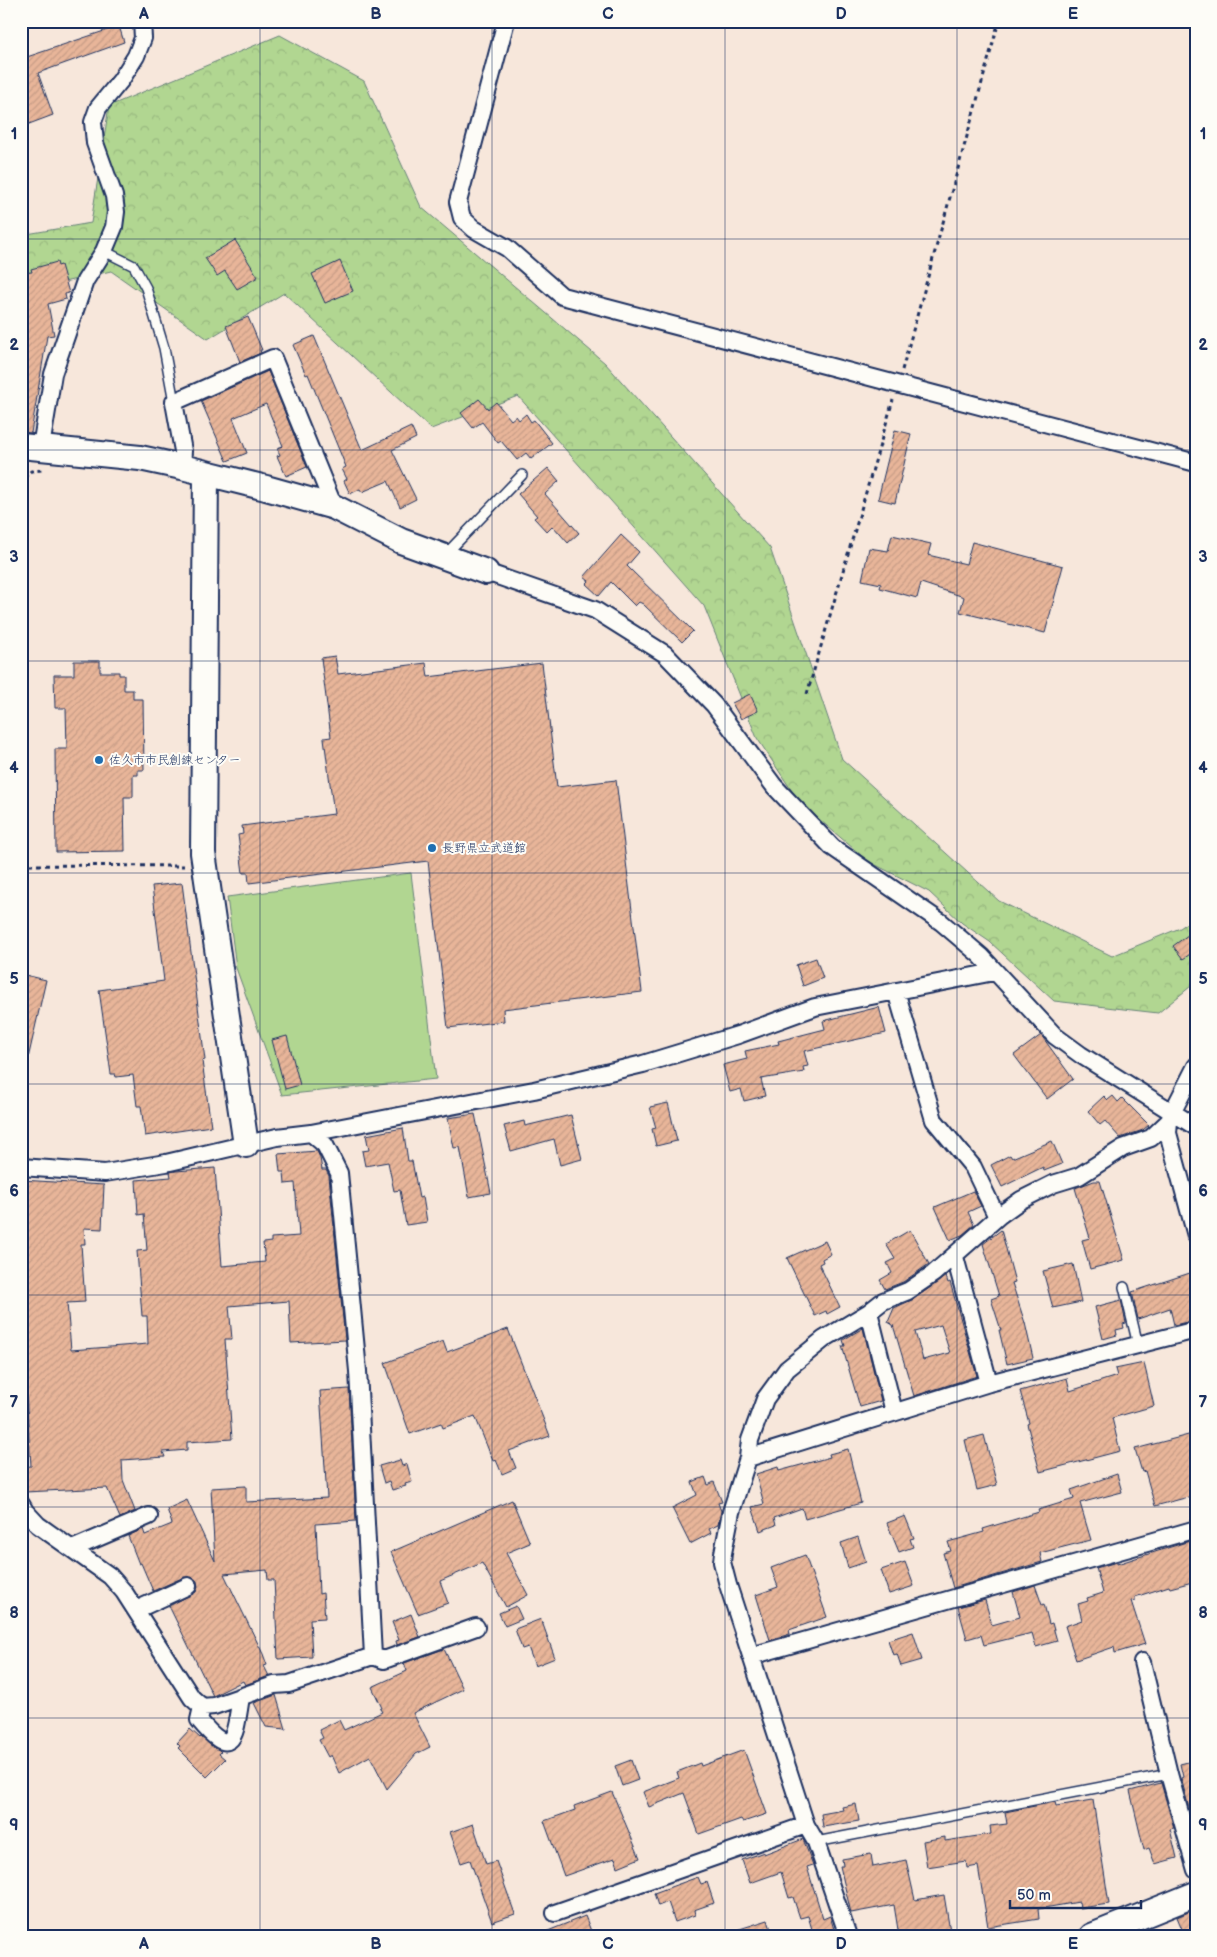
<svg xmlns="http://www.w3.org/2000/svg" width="1217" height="1957" viewBox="0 0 1217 1957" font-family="'Balsamiq Sans','Klee One',sans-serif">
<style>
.green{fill:#b1d691;stroke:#668278}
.forest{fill:url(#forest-crowns);stroke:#668278}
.building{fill:url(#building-hatch);stroke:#1b2f5e;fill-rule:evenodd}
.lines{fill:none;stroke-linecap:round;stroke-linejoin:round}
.lane-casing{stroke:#1b2f5e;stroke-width:12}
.street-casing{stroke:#1b2f5e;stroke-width:20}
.secondary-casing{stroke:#1b2f5e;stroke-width:28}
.path{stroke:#1b2f5e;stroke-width:3;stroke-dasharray:4 4;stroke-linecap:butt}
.lane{stroke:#fdfcf7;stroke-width:9}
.street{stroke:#fdfcf7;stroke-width:16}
.secondary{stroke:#fdfcf7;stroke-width:24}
.grid{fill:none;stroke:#1b2f5e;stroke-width:1;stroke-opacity:0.55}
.poi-dot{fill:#1f6fb2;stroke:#fdfcf7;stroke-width:2}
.labels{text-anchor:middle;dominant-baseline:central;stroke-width:4;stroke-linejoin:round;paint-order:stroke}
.poi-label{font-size:12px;fill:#1b2f5e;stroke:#fdfcf7;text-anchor:start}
.neatline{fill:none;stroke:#1b2f5e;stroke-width:2}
.grid-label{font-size:16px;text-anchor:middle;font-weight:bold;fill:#1b2f5e}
</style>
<defs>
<pattern id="forest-crowns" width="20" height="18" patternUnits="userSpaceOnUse" patternTransform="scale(1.25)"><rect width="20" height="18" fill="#b1d691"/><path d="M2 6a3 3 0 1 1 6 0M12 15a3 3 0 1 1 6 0" fill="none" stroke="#98b87f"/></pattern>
<pattern id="building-hatch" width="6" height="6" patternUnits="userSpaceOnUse" patternTransform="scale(1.25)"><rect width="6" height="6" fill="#e8b599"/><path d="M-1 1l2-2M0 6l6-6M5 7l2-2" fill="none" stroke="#c69c86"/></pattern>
</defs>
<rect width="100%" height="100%" fill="#f7e7db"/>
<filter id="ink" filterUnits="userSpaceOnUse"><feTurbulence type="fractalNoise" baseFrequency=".02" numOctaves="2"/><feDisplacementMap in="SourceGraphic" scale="10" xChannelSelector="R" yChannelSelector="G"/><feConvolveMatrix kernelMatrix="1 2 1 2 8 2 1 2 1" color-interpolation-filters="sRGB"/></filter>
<g filter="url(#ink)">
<path class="green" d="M411,873L436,1079L282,1095L236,968L227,897Z"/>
<path class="forest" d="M280,35L364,81L421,207L605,363L770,548L842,759L999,901L1112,956L1180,928L1196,917V982L1158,1013L1054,1001L990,942L962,923L929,892L868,861L800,803L757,738L704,606L518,396L431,429L284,293L208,339L111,271L21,292V235L91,223L109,106Z"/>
<path class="building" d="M119,26L124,42L38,73L53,115L21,127V59Z
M235,240L258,277L237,289L225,271L217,276L205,258Z
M340,261L353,291L325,303L312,274Z
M57,262L58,266L61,265L69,293L65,294L66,299L48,304L54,335L47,336L31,433L21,432V273L32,272L31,269Z
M248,317L262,350H260L261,353L240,362L226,326Z
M314,336L362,450L411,427L416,438L392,450L416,499L400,507L388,481L362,492L360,489L350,494L344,481L347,479L342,469L346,467L308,374L306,375L293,345Z
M268,371L307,467L286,476L277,456L280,455L277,448L283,446L266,404L233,418L247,453L227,461L201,401Z
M479,399L488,409L496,402L511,420L516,416L519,420L526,414L531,422L534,420L552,443L531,459L526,453L517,460L501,441L498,443L482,422L473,428L461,413Z
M895,430L911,434L895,503L878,499Z
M548,468L559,481L545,494L579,533L568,543L553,526L547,532L534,518L537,516L518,494Z
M621,535L639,552L627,566L693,631L682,642L643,604L639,602L635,606L611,582L599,596L586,584L589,581L584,577Z
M892,535L931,544L928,555L966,564L972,542L1063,566L1045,633L960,612L964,597L921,583L917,598L880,588L881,584L862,580L869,548L888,551Z
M335,656L338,674L426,663L428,677L542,663L557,787L616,780L642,992L503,1009L504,1021L448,1028L428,861L249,883L248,873H243L238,835L243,834L242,826L334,814L324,738L331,737L321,658Z
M74,661H100V672H119V675H124V690H133V699H143L144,770H138V775H133V797H124L125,851L56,852L55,749H67L66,708H55L54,675H74Z
M750,694L758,711L741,719L732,703Z
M182,883L205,1060L202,1061L211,1126L145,1136L141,1106H137L133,1075L116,1077L115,1074H111L99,990L164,981L152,886Z
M1196,929V950L1183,959L1173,946Z
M816,958L823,978L803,986L796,965Z
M21,974L46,980L27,1063L21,1062Z
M879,1007L886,1033L804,1051L808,1066L803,1067L804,1072L761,1079L765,1096L744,1101L741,1089L730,1092L723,1065L747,1059L745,1051L779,1044L778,1041L825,1029L823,1021Z
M1041,1035L1073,1079L1047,1099L1014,1055Z
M287,1036L300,1085L285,1089L272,1040Z
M1104,1096L1108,1100L1113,1096L1118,1102L1122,1098L1149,1125L1143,1130L1120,1138L1105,1121L1100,1125L1088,1111Z
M668,1103L677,1141L656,1146L652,1129L656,1128L650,1107Z
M475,1114L491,1193L469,1197L460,1147L454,1148L448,1118Z
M571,1115L582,1159L560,1165L554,1139L511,1151L504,1126L524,1121L525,1126Z
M403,1128L408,1161H412L419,1198L423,1197L427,1222L406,1225L400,1190L394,1191L388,1162L365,1166L362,1151L369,1150L366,1135Z
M1052,1141L1062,1164L1044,1171L1043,1167L1002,1187L991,1165L1010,1155L1012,1158Z
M317,1151L320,1158L322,1170H326L329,1176L345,1340L291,1343L289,1301L229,1306L232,1339H225L232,1439L187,1442V1450L163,1452L165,1457L122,1460L123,1480L135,1511L120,1518L107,1488L25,1492L24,1467L31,1466L21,1320V1180L104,1185L102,1229L84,1228L85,1244H81L85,1302L67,1303L71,1350L148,1344L147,1316H142L137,1251L147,1250L144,1214L138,1215L136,1180L171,1177L170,1172L176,1171L215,1168L222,1266L265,1262L263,1243L271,1242V1238L299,1236L295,1183L285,1184L284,1172H280L278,1154Z
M1094,1181H1100L1124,1260L1090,1269L1082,1240L1090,1238L1075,1188Z
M973,1191L981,1206L968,1212L974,1225L962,1235L950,1240L935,1207Z
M910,1230L929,1264L903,1282L885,1289L880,1280L892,1273L887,1263L895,1259L886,1244Z
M1001,1230L1015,1282L1012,1283L1025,1323L1033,1358L1007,1364L999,1330H1001L991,1299L999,1296L983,1244Z
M825,1241L831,1254L822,1259L823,1262L819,1264L840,1307L827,1314L826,1311L815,1316L787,1258Z
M1073,1264L1081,1302L1053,1308L1043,1271Z
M1196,1271V1320L1174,1325L1170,1308L1138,1319L1132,1292Z
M946,1276L948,1283L950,1282L977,1376L914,1396L893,1325L888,1322L894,1308L914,1299ZM941,1325L950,1353L923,1360L915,1332Z
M1121,1300L1126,1323L1123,1324L1124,1328L1116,1330L1117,1335L1103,1339L1095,1307Z
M863,1328L881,1401L860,1407L842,1346H845L843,1340Z
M508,1329L550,1436L509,1451L516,1468L502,1474L496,1460L493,1461L475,1416L443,1428L441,1423L410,1434L385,1363L443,1341L447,1352Z
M1144,1363L1154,1406L1112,1418L1120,1451L1040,1472L1027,1424L1029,1423L1020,1391L1067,1378L1070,1391L1117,1376L1115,1369Z
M349,1389L356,1521L316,1524L319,1594L323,1593L325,1618L310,1619L312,1657L278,1659L274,1580H268L267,1570L224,1574L263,1654L267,1665L264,1666L269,1676L245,1685L243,1681L213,1696L169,1606L196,1592L198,1587L197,1581L193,1578L184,1577L153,1591L141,1563L139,1564L128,1536L143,1529L145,1535L172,1524L167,1509L187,1500L215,1561L211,1488L246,1486V1502L327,1498L320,1391Z
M1196,1433V1495L1155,1506L1145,1471L1142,1472L1135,1449Z
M984,1435L997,1485L977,1490L965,1440Z
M848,1449L861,1503L805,1519L802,1508L774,1518L776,1525L760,1531L752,1507L764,1504L756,1474L778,1467L779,1471L830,1457L829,1454Z
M400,1460L402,1466L407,1464L412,1482L405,1484L406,1486L392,1490L389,1481L384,1483L379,1466Z
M1117,1474L1122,1492L1080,1503L1091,1540L1040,1553L1042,1562L953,1588L943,1553L951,1551L948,1542L984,1532L983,1529L1039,1512L1038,1510L1074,1499L1071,1490Z
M705,1477L708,1485L714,1482L722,1502L718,1503L721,1511L718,1525L709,1529L711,1533L690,1544L672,1508L697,1495L692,1482Z
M512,1500L530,1543L506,1553L528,1595L506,1607L482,1563L440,1581L448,1603L418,1614L391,1552Z
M905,1516L914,1538L910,1539L913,1547L899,1552L887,1523Z
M858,1537L866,1562L848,1568L841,1543Z
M1196,1539V1581L1170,1588L1169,1586L1135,1597V1600L1131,1601L1145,1644L1115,1653L1114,1647L1076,1660L1065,1626L1082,1620L1078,1604L1088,1601L1087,1598L1103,1593L1096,1568L1117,1562V1564Z
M805,1555L827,1617L789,1630L790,1634L770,1640L756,1595L778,1587L771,1568Z
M905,1562L914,1586L889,1594L881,1570Z
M1035,1585L1042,1605L1044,1604L1049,1624L1052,1623L1057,1641L1036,1647L1032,1633L984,1645L981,1635L967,1639L958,1607L985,1600L992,1625L1020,1617L1013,1592Z
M516,1606L522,1619L505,1626L499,1613Z
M411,1614L420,1637L397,1645L396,1641L399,1640L392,1622Z
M541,1619L555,1658L535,1666L528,1647L522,1649L515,1629Z
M913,1632L922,1660L901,1666L897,1654L893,1655L888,1640Z
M444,1649L463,1689L413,1713L430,1747L416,1754L387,1789L370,1756L339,1773L331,1755L328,1757L319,1740L323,1738L319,1730L339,1720L344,1730L382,1712L380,1709L382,1708L372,1687L407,1671L404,1663Z
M276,1695L286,1729L266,1727L254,1703Z
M190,1729L200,1738L201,1737L219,1750L221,1752L219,1754L225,1759L207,1777L178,1748L180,1746L177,1743Z
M744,1750L767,1814L743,1822L741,1819L699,1834L684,1793L649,1807L643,1792L679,1778L677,1772L700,1763L701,1766Z
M631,1760L638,1780L622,1786L615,1766Z
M1196,1760V1823H1193L1181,1778L1183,1777L1180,1764Z
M1161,1783L1174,1828L1170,1829L1177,1858L1155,1864L1149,1848L1144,1850L1130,1791Z
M612,1792L640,1858L618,1867L615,1858L564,1876L544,1821L575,1810L574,1806Z
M1093,1800L1109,1904L1080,1908L1079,1902L1038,1909L1039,1919L988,1927L978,1866L967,1868L966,1861L927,1867L923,1841L945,1837V1841L991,1834L990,1826L1007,1824L1005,1812L1055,1802L1056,1806Z
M856,1804L859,1821L823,1827L821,1814L843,1810L842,1807Z
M473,1824L486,1864L496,1861L515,1914L492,1922L470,1860L461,1863L450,1832Z
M803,1839L813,1865L807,1867L823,1919L830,1916L836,1936H814L808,1916L800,1918L793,1897L789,1898L781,1872L750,1883L742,1860L764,1852V1854Z
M871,1854L873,1867L906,1860L915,1900L944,1895L950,1931L929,1935L928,1932L899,1936L894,1905L851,1913L840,1866H843L842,1859Z
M698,1877L701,1884L707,1882L714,1903L694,1910L695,1915L675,1922L668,1902L658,1906L654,1893Z
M1196,1909V1936H1185L1177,1917Z
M585,1916L593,1936H538V1935Z
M768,1920L773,1936H728L727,1933Z"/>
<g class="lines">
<g class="lane-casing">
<path id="lane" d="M104,251L134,266L146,288L164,348L174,402
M444,556L522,475
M1124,1287L1138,1345
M816,1842L1169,1774"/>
</g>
<g class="street-casing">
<path id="street" d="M506,21L458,202L462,218L474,229L507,248L562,296L1196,463
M41,447L53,374L85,281L104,251L114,227L116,212L114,196L95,143L93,122L98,108L121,80L136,56L143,38L142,21
M182,467L183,451L174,402L273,358L334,507
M486,572L595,610L665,654L714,705L774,786L832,847L941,922L981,956L1055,1036L1081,1055L1196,1127
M896,991L934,1120L973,1167L997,1217
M1196,1066L1172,1113L1169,1121L1168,1133L1196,1236
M311,1133L325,1145L339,1173L358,1371L373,1656L384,1660L476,1627
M21,1167L105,1173L166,1163L277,1137L311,1133L534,1090L643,1064L738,1035L815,1007L994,972
M955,1257L989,1383
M869,1312L894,1412
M748,1458L989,1383L1196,1330
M21,1504L25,1511L38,1525L110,1576L124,1592L192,1698L202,1707L214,1706L274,1685L289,1684L373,1656
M72,1549L149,1516
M136,1610L188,1586
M751,1656L1196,1529
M1142,1662L1169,1774L1196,1870
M202,1707L199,1720C235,1764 235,1732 241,1697
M555,1913L806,1825
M848,1936L816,1842L806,1825L728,1585L722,1562L723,1553L731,1512L748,1458L750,1440L765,1399L787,1369L824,1339L869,1312L883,1301L908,1291L933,1274L1000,1215L1021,1200L1053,1184L1079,1176L1123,1148L1151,1138L1169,1121"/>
</g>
<g class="secondary-casing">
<path id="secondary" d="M21,446L140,458L182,467L266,488L334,507L401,541L486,572
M206,473L203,853L246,1145
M1092,1936L1196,1894"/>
</g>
<path class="path" d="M902,370L999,21
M21,485L24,478L31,471L43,470
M807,694L893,400
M21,865L184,866"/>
<use href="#lane" class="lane"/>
<use href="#street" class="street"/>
<use href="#secondary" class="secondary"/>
</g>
</g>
<path class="grid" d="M260,21V1936M492,21V1936M725,21V1936M957,21V1936M21,239H1196M21,450H1196M21,661H1196M21,873H1196M21,1084H1196M21,1295H1196M21,1507H1196M21,1718H1196"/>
<g class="poi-dot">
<circle cx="99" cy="760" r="5"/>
<circle cx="432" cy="848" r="5"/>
</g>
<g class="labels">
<g class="poi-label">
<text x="109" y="760">佐久市市民創錬センター</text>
<text x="442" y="848">長野県立武道館</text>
</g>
</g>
<rect width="1217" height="1957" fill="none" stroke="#fdfcf7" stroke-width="55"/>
<path d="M1010 1900v8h131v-8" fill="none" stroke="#1b2f5e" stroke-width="2.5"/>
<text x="1017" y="1900" font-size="15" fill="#1b2f5e" stroke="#fdfcf7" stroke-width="4" paint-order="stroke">50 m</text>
<rect x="28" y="28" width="1162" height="1902" class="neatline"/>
<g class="grid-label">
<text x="144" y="19">A</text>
<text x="376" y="19">B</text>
<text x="608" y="19">C</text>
<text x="841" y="19">D</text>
<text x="1073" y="19">E</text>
<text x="14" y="139">1</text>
<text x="1203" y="139">1</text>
<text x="14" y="350">2</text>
<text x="1203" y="350">2</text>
<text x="14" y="562">3</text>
<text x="1203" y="562">3</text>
<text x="14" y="773">4</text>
<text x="1203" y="773">4</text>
<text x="14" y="984">5</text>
<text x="1203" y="984">5</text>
<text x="14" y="1196">6</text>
<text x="1203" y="1196">6</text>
<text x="14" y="1407">7</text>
<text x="1203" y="1407">7</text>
<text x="14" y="1618">8</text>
<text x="1203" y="1618">8</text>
<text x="14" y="1830">9</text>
<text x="1203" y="1830">9</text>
<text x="144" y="1949">A</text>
<text x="376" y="1949">B</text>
<text x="608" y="1949">C</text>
<text x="841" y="1949">D</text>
<text x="1073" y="1949">E</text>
</g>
</svg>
